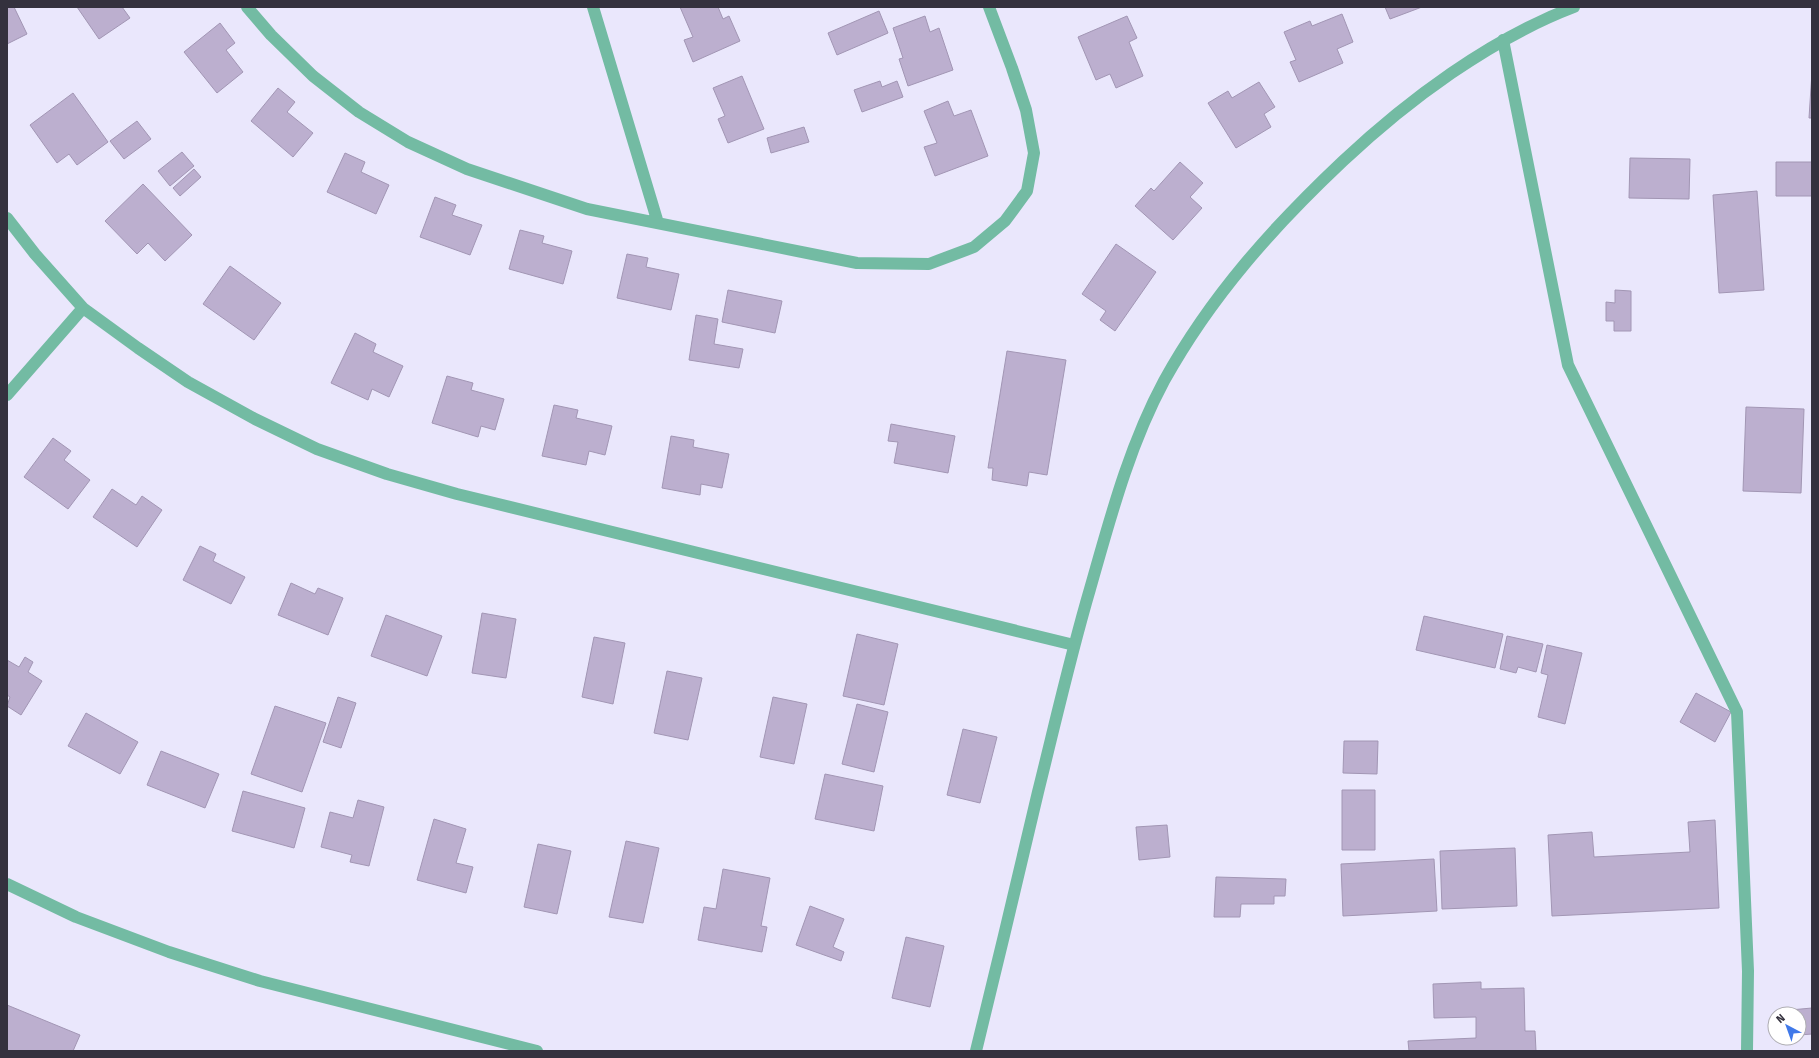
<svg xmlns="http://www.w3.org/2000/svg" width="1819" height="1058" viewBox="0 0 1819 1058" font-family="'Fira Sans',sans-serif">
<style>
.building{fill:#bcafcf;stroke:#a296b4}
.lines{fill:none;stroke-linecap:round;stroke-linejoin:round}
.minor{stroke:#73bba3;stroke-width:12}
</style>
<rect width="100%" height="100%" fill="#eae7fc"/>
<path class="building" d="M7,7H14L27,34L7,44Z
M77,7H122L130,18L99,39Z
M680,7H718L723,19L729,16L740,41L693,62L684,40L693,37Z
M1385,7H1422L1390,19Z
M879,11L888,33L837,55L828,33Z
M1342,14L1353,42L1337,49L1343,63L1299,82L1290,62L1296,60L1284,32L1310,21L1312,26Z
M925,16L930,32L939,28L953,70L908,86L899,59L903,58L893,28Z
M1127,16L1137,38L1129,42L1143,76L1116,88L1110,74L1096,80L1078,37Z
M220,23L235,43L226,50L243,72L217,93L184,52Z
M1812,72V118H1809Z
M742,76L764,129L728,143L718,119L725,116L713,88Z
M880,81L882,87L897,81L903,97L862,112L854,90Z
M1259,82L1275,107L1264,114L1271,127L1236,148L1208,103L1228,91L1232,98Z
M278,88L295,102L287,112L313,133L293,157L251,121Z
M73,93L108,142L77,165L69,154L57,163L30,125Z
M948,101L954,116L971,110L988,156L935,176L924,147L937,143L924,111Z
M137,121L151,139L124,159L110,141Z
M804,127L809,142L771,153L767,138Z
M182,152L194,166L170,186L158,171Z
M345,153L365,162L361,172L389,185L376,214L327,192Z
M1630,158L1690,159L1689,199L1629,198Z
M1180,162L1203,183L1190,197L1202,208L1173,240L1135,206L1151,188L1154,191Z
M1776,162H1812V196H1776Z
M194,169L201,177L180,196L173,188Z
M143,184L192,235L165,261L148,243L137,254L105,221Z
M1757,191L1764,290L1719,293L1713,195Z
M435,197L456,205L452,215L482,225L470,255L420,237Z
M520,230L544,236L542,243L572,251L563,284L509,269Z
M1116,244L1156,272L1115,331L1100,320L1106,311L1082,294Z
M627,254L648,258L646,267L679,274L671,310L617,298Z
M230,266L281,303L254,340L203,304Z
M728,290L782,301L775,333L722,322Z
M1615,290L1631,291V331H1614V321H1606V302L1615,303Z
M696,315L718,319L714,344L743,349L739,368L689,360Z
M355,333L376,344L373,352L403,366L389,397L372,389L368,400L331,383Z
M1007,351L1066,360L1047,475L1029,472L1027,486L992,480L993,468H988Z
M447,376L473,383L471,390L504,399L495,430L481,426L478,437L432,423Z
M554,405L578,410L576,418L612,426L605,455L589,451L586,465L542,456Z
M1746,407L1804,409L1801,493L1743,491Z
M891,424L955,436L948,473L894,463L898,442L888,441Z
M671,436L694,440L693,447L729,454L722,488L701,484L700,495L662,488Z
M53,438L71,451L64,460L90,480L68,509L24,477Z
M112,489L136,505L142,496L162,510L137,547L93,517Z
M200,546L216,554L213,561L245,577L231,604L183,580Z
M291,583L315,594L318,588L343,598L328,635L278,615Z
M482,613L516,619L506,678L472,673Z
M386,615L442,636L427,676L371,656Z
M1424,616L1503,634L1495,668L1416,650Z
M857,634L898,644L884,705L843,696Z
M1507,636L1543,644L1536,672L1518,667L1516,673L1500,669Z
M594,637L625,643L613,704L582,697Z
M1547,645L1582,653L1565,724L1538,717L1548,675L1541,673Z
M25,657L33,662L28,672L42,681L21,715L7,706L10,697L7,695V660L19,667Z
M667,671L702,678L688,740L654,733Z
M1696,693L1731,712L1715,742L1680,722Z
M338,697L356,703L341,748L323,742Z
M773,697L807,704L794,764L760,757Z
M857,704L888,712L874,772L842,764Z
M275,706L326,723L302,792L251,774Z
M86,713L138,742L120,774L68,746Z
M963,729L997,737L980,803L947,795Z
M1344,741H1378L1377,774L1343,773Z
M161,751L219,774L205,808L147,785Z
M825,774L883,786L874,831L815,819Z
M1342,790H1375V850H1342Z
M243,791L305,808L294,848L232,831Z
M358,800L384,807L369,866L350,862L352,855L321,847L330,812L353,818Z
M434,819L466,829L456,863L473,867L466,893L417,880Z
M1715,820L1719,908L1552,916L1548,835L1592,832L1594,857L1690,852L1688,822Z
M1167,825L1170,857L1139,860L1136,827Z
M626,841L659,848L643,923L609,917Z
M538,844L571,851L557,914L524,907Z
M1515,848L1517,906L1442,909L1440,851Z
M1434,859L1437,911L1343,916L1341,864Z
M723,869L770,878L761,926L767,927L762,952L698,940L704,907L716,909Z
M1216,877L1286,879L1285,896H1274V904H1241L1240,917H1214Z
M810,906L844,919L833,947L844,952L841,961L796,945Z
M906,937L944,946L930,1007L892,998Z
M1481,982V989L1524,988L1525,1031H1535L1536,1051H1409L1408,1041L1476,1038V1017L1434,1018L1433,984Z
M7,1005L80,1035L73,1051H7Z
M1812,1008V1034L1799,1035V1014H1791L1790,1010Z"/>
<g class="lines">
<path class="minor" d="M247,7L271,35L313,76L359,112L408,142L467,169L587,209L857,263L929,264L974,247L1005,221L1027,191L1034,153L1026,110L1012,68L989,7
M593,7L658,223
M1503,40L1568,365L1737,712L1748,971L1747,1051
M7,218L35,254L83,308L138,348L188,382L255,419L317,449L387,474L457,494L1074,645
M7,395L83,308
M7,884L76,917L169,952L260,981L537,1051
M976,1051C997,965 1018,878 1038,792C1055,724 1070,657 1090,589C1110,519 1129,446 1164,381C1211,296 1273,227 1343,161C1408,100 1490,39 1574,7"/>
</g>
<rect width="1819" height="1058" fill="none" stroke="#34313e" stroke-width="16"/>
<g transform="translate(1787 1026) rotate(319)"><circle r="19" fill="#ffffff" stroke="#aeadb2"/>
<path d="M0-3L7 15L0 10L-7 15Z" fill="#4079e9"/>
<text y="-6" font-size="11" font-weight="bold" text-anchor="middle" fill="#34313e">N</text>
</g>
</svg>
